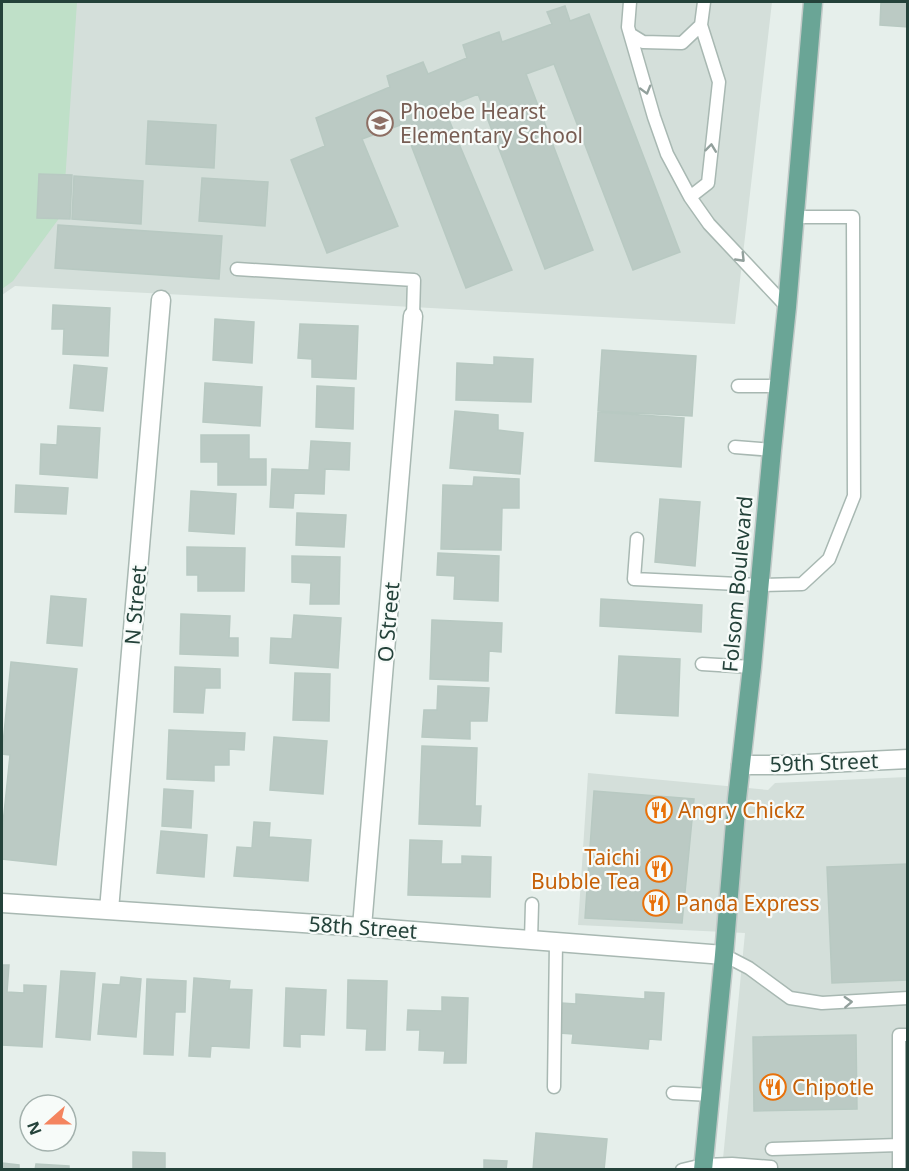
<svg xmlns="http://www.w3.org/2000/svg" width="909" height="1171" viewBox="0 0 909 1171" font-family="'Noto Sans',sans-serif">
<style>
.built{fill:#d4dfda}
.green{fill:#bfe0c8}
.building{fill:#bbcac4;stroke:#b8c9c2;stroke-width:1.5}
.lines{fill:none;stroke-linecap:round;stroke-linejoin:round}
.service-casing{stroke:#a8b8b2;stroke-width:15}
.minor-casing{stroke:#a8b8b2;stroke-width:21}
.tertiary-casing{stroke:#a8b8b2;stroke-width:21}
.primary-casing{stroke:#c2cac8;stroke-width:21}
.service{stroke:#fff;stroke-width:12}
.minor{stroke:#fff;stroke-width:18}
.tertiary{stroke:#fff;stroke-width:18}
.primary{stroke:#6aa596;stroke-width:18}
.oneway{stroke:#92a09c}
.labels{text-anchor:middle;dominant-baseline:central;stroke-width:4.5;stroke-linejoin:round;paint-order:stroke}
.education-label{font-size:21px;fill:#785e54;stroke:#f7fbf9;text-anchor:start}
.street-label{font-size:21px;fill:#24423a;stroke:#f7fbf9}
.food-label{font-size:21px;fill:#c56008;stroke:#f7fbf9;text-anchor:start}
</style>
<rect width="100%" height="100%" fill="#e6efeb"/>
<path class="built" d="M2,2H772L735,324L15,286L2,295Z
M588,773L768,790L775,783L907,777V1169H722L745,933L578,925Z"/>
<path class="green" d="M2,2H77L63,213L13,281L2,289Z"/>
<path class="building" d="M881,2H908V27L880,25Z
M565,6L570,21L589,14L680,252L633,270L554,64L526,74L593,250L545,269L478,94L444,108L512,270L466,288L403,124L362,139L398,226L327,253L291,160L325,146L316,118L390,87L387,76L423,62L428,74L467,58L463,45L499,32L502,42L552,24L547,12Z
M148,121L216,125L214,168L146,164Z
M39,174L72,175L70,219L37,218Z
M74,176L143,181L141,224L72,219Z
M202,178L268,182L265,226L199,221Z
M58,225L222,236L219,279L55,268Z
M53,305L110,308L108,356L63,354L64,329H52Z
M215,319L254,322L252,363L213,360Z
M300,324L358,326L356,379L312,377V359L298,358Z
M602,350L696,356L692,416L598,411Z
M494,357L533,359L531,402L456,400L457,363L494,365Z
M74,365L107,368L103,411L70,408Z
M205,383L262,387L260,426L203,422Z
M317,386L354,388L353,429L316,427Z
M455,411L498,415V430L523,433L520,474L450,468Z
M598,412L684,418L681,467L595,461Z
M58,426L100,428L97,478L40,474L41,444L57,445Z
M201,435H249V459H266V485H218V462H201Z
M311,441L350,443L349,470L325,469L324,494L294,493L293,508L270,507L272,469L309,470Z
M474,477L519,479V508H502L501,550L441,549L443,485L473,486Z
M16,485L68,488L66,514L15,512Z
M191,491L236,494L234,534L189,531Z
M660,499L700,502L695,566L655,562Z
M297,513L346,515L344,547L296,545Z
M187,547L245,548L244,591H198V575H187Z
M438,553L499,556L498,601L454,599L455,576L437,575Z
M292,556L340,557L339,604H310L311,583L292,582Z
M51,596L86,599L82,646L47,643Z
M601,599L702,605L701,632L600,626Z
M181,614L230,616L229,638H238V656L180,654Z
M294,615L341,618L338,668L270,663L271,638L292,639Z
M432,620L502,623L501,652L489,651L488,681L430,679Z
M619,656L680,659L678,716L616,713Z
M11,662L77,669L56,865L2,859V833L10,755L2,754Z
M175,667L220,669V688H205L203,713L174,712Z
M295,673L330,674L329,721L293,720Z
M438,686L489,688L487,721H470V739L422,737L424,710H437Z
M169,730L245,733L244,750L229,749V765H214V781L167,779Z
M274,737L327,741L323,794L270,790Z
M422,746L477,748L475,806H481L480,826L419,824Z
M164,789L193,791L191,828L162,826Z
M594,791L694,799L682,923L585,918Z
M254,822L270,823L269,837L311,840L308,881L234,876L237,847L252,848Z
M161,831L207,835L204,877L157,873Z
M410,840L442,841L441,864H462V856L491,857L490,897L408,895Z
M908,864V980L832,983L827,867Z
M2,965H9L7,992L24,993V985L46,986L42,1047L2,1045Z
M61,971L95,973L90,1040L56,1037Z
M121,977L141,979L136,1037L98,1034L103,984L120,985Z
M194,978L230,981L229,989L252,990L249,1048L211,1046L210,1057L189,1056Z
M147,979L186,981L185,1012H175L173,1055L144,1054Z
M348,980L387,981L385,1050H366L367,1029L347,1028Z
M286,988L326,990L324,1035L300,1034V1047L284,1046Z
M645,992L664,993L661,1040L649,1039L648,1049L572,1043L573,1034L560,1033L562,1003L576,1004V994L645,999Z
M442,997L468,998L466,1063H444L445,1051L419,1050L420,1030H407L408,1010L442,1011Z
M856,1035L857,1109L754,1111L753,1037Z
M536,1133L607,1139L604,1170H533Z
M133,1152L165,1153V1170H133Z
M484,1160L507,1161L506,1170H484Z
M2,1163L19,1165V1170H2Z
M36,1164L69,1166V1170H35Z"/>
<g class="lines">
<g class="service-casing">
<path id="service" d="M630,2L628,27L630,34L643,42L682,43L701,25L704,2
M630,34L654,117L667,154L690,197L709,224L787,307
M690,197L708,183L719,82L701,25
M237,269L414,280L413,316
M738,386H779
M735,447L772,450
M637,539L634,579L759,585L802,584L829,559L854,496L853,217H794
M702,664L752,667
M531,940L532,904
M724,955L749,968L790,998L822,1003L908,998
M554,1087L556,942
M673,1093L711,1095
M772,1149L899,1145
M682,1170L703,1165L732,1164L771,1167
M899,1170V1035H908"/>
</g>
<g class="minor-casing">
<path id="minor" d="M2,903L362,927L724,955
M109,910L161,300
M362,927L413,316"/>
</g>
<g class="tertiary-casing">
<path id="tertiary" d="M741,765H786L908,759"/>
</g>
<g class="primary-casing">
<path id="primary" d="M703,1170L724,955L737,799L752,667L772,450L787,307L813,2"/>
</g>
<use href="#service" class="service"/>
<use href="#minor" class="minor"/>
<use href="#tertiary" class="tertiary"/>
<use href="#primary" class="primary"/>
</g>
<defs><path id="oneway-chevron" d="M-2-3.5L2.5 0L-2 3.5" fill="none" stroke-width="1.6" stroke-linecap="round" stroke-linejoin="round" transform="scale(1.5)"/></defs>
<g class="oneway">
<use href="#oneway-chevron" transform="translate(646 90) rotate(74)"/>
<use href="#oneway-chevron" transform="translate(711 148) rotate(-83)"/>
<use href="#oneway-chevron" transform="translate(741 258) rotate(46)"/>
<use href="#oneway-chevron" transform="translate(848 1002) rotate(-3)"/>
</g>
<defs>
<g id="school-ring" transform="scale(1.35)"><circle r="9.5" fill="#f7fbf9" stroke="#8d6e63" stroke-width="1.5"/><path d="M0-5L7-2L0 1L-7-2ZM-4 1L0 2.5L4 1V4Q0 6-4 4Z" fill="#8d6e63"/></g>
<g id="restaurant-ring" transform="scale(1.35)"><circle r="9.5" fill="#f7fbf9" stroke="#e8710a" stroke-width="1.5"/><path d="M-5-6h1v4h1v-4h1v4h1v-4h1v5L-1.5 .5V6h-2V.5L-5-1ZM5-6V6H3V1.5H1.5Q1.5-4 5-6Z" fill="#e8710a"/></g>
</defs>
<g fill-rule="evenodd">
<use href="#school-ring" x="380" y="123"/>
<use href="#restaurant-ring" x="659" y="810"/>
<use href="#restaurant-ring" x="659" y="869"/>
<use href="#restaurant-ring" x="656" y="903"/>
<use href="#restaurant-ring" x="773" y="1087"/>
</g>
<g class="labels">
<g class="education-label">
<text x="400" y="111">Phoebe Hearst<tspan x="400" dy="24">Elementary School</tspan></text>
</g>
<g class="street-label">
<text transform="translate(737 584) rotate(-85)">Folsom Boulevard</text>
<text transform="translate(135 605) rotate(-85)">N Street</text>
<text transform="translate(388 622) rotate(-85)">O Street</text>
<text transform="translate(824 762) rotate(-2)">59th Street</text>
<text transform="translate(363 927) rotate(4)">58th Street</text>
</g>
<g class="food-label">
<text x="678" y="810">Angry Chickz</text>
<text x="640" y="857" text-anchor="end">Taichi<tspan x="640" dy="24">Bubble Tea</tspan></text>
<text x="676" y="903">Panda Express</text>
<text x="792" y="1087">Chipotle</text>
</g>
</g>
<rect width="909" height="1171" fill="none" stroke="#24423a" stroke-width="6"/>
<g transform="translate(48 1123) rotate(249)"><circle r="28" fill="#f7fbf9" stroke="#a3b1ad" stroke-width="1.5"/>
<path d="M0-4.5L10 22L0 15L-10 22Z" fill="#f4845f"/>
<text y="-9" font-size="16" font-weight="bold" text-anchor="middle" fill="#24423a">N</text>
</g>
</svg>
